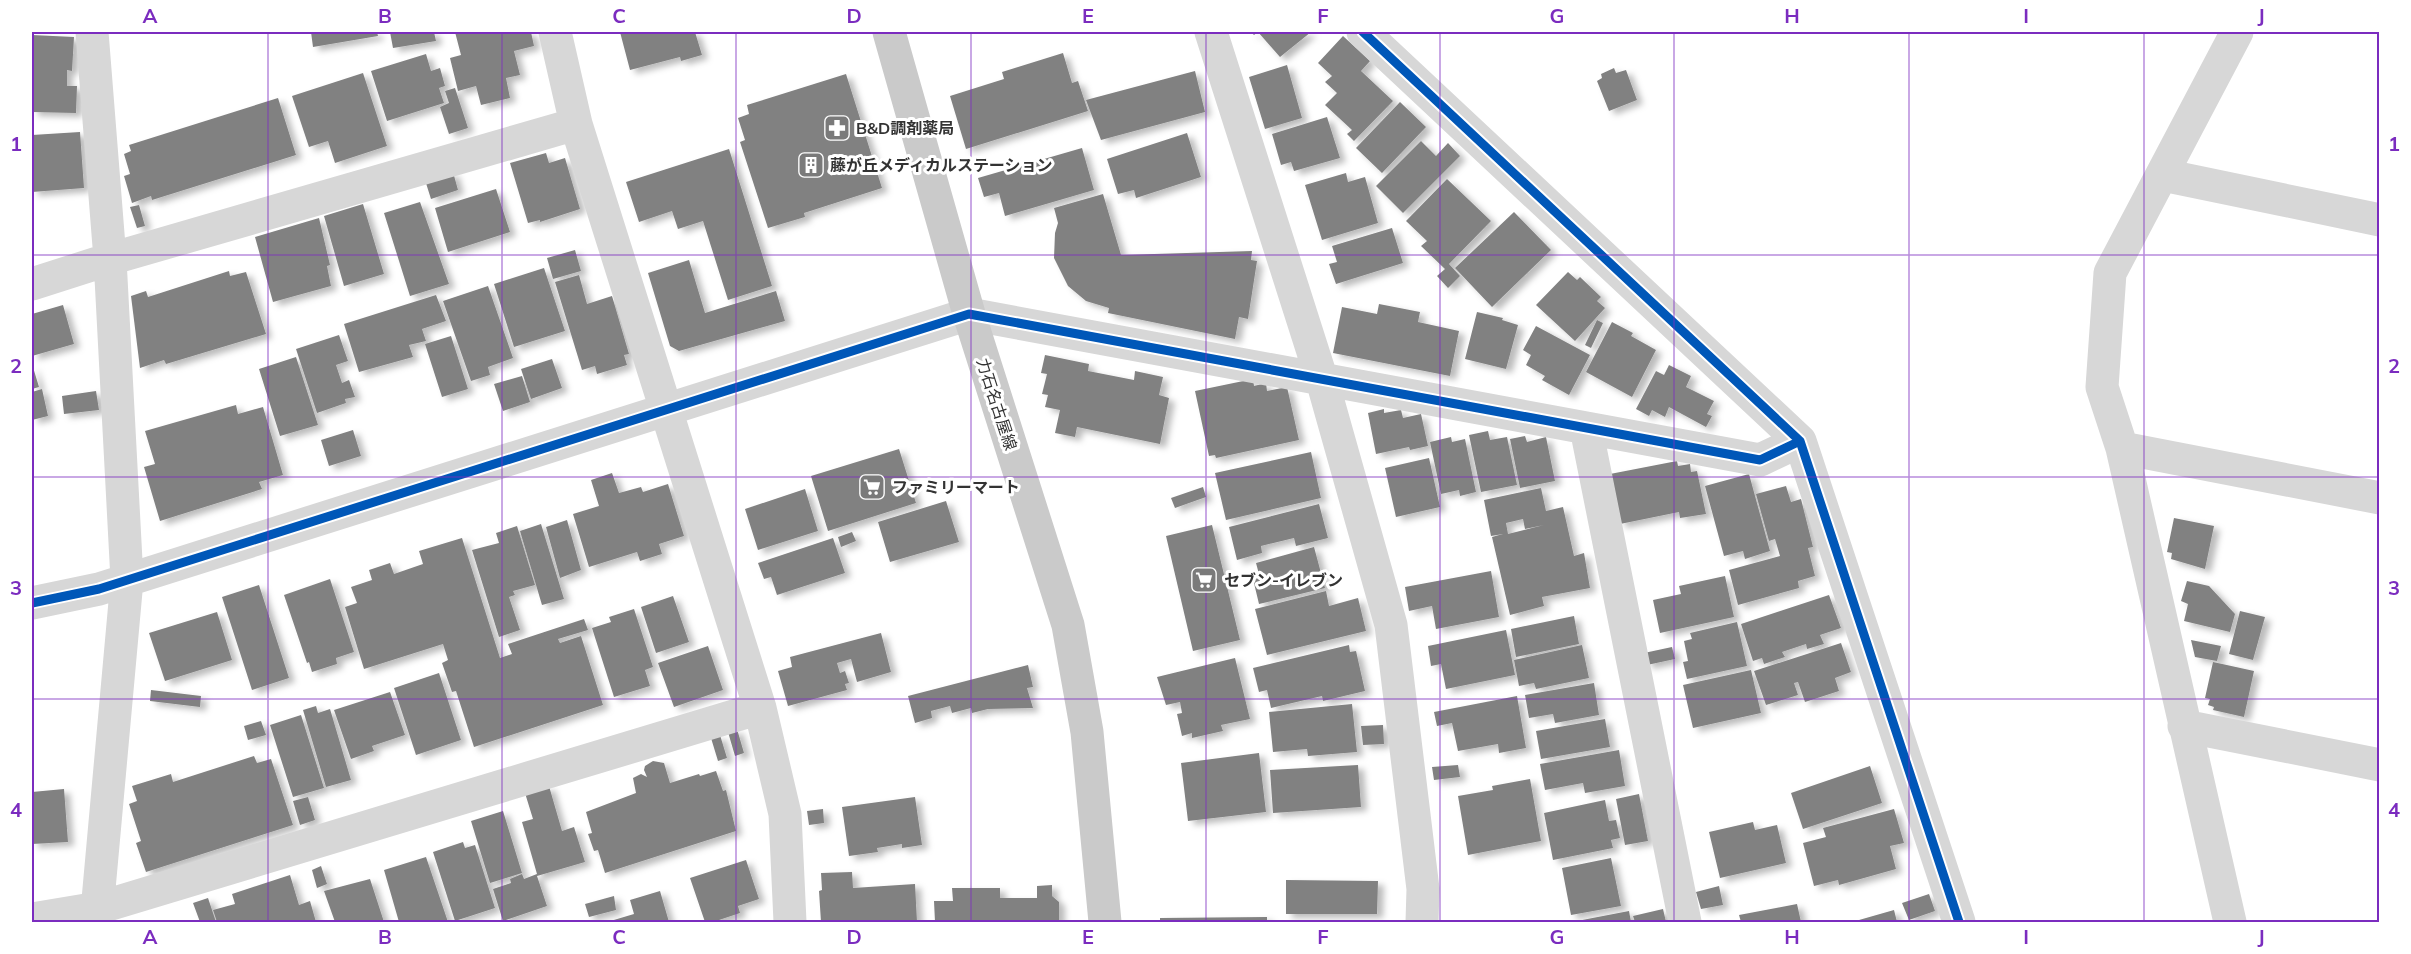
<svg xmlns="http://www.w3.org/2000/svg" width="2411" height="954" viewBox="0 0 2411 954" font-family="Mulish,'Noto Sans JP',sans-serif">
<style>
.building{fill:#818181;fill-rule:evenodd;filter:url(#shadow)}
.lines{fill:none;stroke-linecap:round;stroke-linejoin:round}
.minor{stroke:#d7d7d7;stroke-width:33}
.major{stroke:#cacaca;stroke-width:33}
.cycleway-casing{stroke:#fff;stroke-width:13}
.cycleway{stroke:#0057b8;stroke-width:9}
.grid{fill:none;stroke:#7b2cbf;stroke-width:1.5;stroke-opacity:0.55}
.labels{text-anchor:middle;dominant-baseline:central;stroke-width:6;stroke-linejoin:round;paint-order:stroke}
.poi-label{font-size:16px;font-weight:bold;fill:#333;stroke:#fff;text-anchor:start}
.street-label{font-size:16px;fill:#333;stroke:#fff}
.neatline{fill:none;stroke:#7b2cbf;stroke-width:2}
.grid-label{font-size:20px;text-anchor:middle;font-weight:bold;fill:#7b2cbf}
</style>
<defs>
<filter id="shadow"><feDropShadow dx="6" dy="4" stdDeviation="3" flood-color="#0004"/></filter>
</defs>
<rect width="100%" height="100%" fill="#fff"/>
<path class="building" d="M311,32H377L378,36L313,47Z
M390,32H434L436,41L393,48Z
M455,32H531L534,46L514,51L520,75L506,78L510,98L481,105L476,86L458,91L450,58L461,55Z
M620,32H695L702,55L681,61L680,57L630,70Z
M1251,32H1311L1280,57L1258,32L1254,35Z
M32,35L74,37L72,71L67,70V86H77L76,113L32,112Z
M1343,36L1370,61L1361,71L1393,101L1354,141L1347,134L1352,130L1325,105L1337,93L1325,82L1332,76L1318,63Z
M1063,53L1072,83L1078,81L1088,111L966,149L950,96L1004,79L1002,72Z
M426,54L431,71L440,68L445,86L439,88L444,103L387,121L371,71Z
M1287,65L1302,118L1265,129L1249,77Z
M1614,68L1616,73L1626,70L1637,100L1609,111L1597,81L1602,78L1601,74Z
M1195,71L1205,112L1101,140L1086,100Z
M363,73L387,146L335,163L328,141L309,147L292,96Z
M846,74L882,188L804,213L805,217L768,228L740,142L745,140L738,118L749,114L747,105Z
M455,88L468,128L449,134L440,107L449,103L445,91Z
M278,98L296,155L152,200L151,196L132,203L124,176L130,174L124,154L131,151L129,145Z
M1400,102L1426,127L1382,173L1356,148Z
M1327,117L1340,158L1294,171L1291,162L1281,165L1272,134Z
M80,132L84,188L32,192V135Z
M1187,133L1201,177L1136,198L1134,190L1118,194L1107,159Z
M1421,141L1436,156L1448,143L1460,156L1403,213L1376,186Z
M1082,148L1094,190L1005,216L999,193L984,197L978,178Z
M729,149L772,286L728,300L703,221L678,229L672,211L639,222L626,182Z
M546,153L549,163L565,158L580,209L540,222V220L528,223L510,163Z
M453,172L458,190L431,199L425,180Z
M1346,173L1348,182L1365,177L1378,223L1322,240L1305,185Z
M1447,179L1491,221L1449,264L1460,276L1448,288L1437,276L1445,269L1421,246L1427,241L1406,221Z
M496,189L510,232L448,252L435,208Z
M1103,194L1121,255L1252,251L1251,260L1257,261L1248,319L1239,317L1235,339L1108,313L1109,308L1086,301L1068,286L1054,258L1055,233L1058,223L1054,208Z
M420,202L449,284L410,296L384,213Z
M363,204L384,274L344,286L324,216Z
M139,205L145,226L137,228L130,207Z
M1514,212L1551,250L1492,307L1455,268Z
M319,218L330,265L327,266L331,286L273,302L255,237Z
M1392,228L1403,263L1336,284L1329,264L1337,262L1332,246Z
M575,250L581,271L553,279L547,258Z
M689,260L705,313L776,291L785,321L679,351L670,346L648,273Z
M544,268L565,331L514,347L494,284Z
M229,271L230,276L246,272L266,334L166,364L164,360L140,368L131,296L146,291L148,297Z
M1568,272L1577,280L1580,277L1601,297L1597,301L1605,308L1575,341L1536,305Z
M579,275L587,304L612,296L629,354L624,355L627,365L597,374L595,366L582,370L555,282Z
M488,286L513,358L488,367L490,375L471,381L443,301Z
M436,295L446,321L422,329L426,341L409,345L413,357L359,372L344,324Z
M1379,304L1420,312L1418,322L1459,331L1450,376L1333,353L1342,307L1377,314Z
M63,305L74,344L32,356V314Z
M1477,312L1503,318L1502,320L1518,325L1506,369L1465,359Z
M1597,320L1603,323L1591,348L1585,345Z
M1612,322L1633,333L1631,336L1656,350L1632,397L1586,372Z
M1536,326L1590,355L1569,395L1542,380L1545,376L1526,365L1531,355L1523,350Z
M339,335L348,361L336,365L342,383L349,380L355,397L345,399L346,403L317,413L296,349Z
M451,336L468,389L442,397L425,344Z
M1045,355L1089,364L1088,371L1134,380L1135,371L1163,377L1159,395L1169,398L1160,444L1077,427L1075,437L1055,433L1060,410L1045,407L1048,395L1042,394L1047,374L1041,373Z
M296,357L318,425L280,436L259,369Z
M552,359L562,388L531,399L521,369Z
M32,364L39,387L32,389Z
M1669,365L1691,376L1686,387L1714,401L1707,414L1712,416L1706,427L1669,407L1665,417L1652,410L1649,416L1636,409L1656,371L1664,375Z
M522,376L530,402L503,411L494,384Z
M1253,379L1254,386L1266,383L1267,391L1287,387L1299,440L1216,458L1215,455L1209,456L1195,391Z
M42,389L48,416L32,420V392Z
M96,391L99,410L64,414L62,396Z
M236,405L238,414L263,407L283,475L259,482L262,489L160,521L144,467L155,464L145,431Z
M1384,409V413L1401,410L1403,418L1421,414L1428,446L1410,450L1409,447L1376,454L1368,413Z
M353,430L361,456L329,466L321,440Z
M1488,431L1490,440L1507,437L1517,485L1481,492L1469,435Z
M1525,436L1527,442L1546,437L1555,481L1520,488L1510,439Z
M1451,437L1452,442L1465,439L1476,492L1460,496L1459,490L1441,494L1430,442Z
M899,449L916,503L828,531L811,476Z
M1311,452L1321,498L1226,520L1215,473Z
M1429,458L1440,507L1396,517L1385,468Z
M1677,461L1678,466L1690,464L1691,472L1697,471L1706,514L1680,518L1679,512L1620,524L1610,474Z
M612,473L619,493L641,487L643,492L668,484L684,536L659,544L662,554L640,561L637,552L589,567L573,514L599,506L591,480Z
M1749,474L1770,551L1745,559L1743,551L1724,556L1705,486Z
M1786,486L1791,502L1801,499L1813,547L1808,548L1815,576L1798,581L1799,588L1738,605L1729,570L1780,556L1775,539L1769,541L1756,494Z
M1203,487L1206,497L1175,508L1171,498Z
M1541,488L1546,511L1563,507L1574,556L1584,553L1590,588L1542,597L1544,606L1510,615L1492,537L1503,534L1491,536L1484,500ZM1523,519L1525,529L1544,525L1508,534L1506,523Z
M805,489L818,531L758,550L745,509Z
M946,501L959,542L890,562L878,522Z
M1319,504L1328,538L1296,546L1294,538L1261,546L1262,553L1237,560L1229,527Z
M2174,518L2214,526L2205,569L2171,559L2172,553L2167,552Z
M567,520L581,570L560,578L546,527Z
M541,524L564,599L542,605L520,531Z
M1212,525L1240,640L1193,651L1166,536Z
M517,526L535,585L513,591L515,595L509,597L520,630L499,637L472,550L499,543L496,533Z
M852,532L856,541L841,547L838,537Z
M462,538L500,658L512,654L508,644L584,619L588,630L558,639L560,643L581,636L603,705L474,747L456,691L452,692L442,663L448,660L443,644L364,669L345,607L357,603L351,587L372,580L369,570L390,563L394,574L423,564L419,551Z
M833,538L845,573L777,595L771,577L764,579L758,563Z
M1314,547L1325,588L1259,604L1253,579L1260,578L1256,563Z
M1491,571L1499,617L1436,629L1432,606L1409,611L1405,587Z
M1725,576L1734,617L1660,633L1653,600L1681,594L1679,586Z
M330,579L354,652L336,658L337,664L312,672L309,662L307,663L284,595Z
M2187,581L2209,586L2235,614L2230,632L2184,621L2188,604L2181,601Z
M259,585L289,678L252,690L222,597Z
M1326,591L1329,606L1358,598L1366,631L1267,655L1255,609Z
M1829,595L1841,628L1820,635L1824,644L1807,649L1806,644L1782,652L1785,657L1764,664L1762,658L1753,661L1741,624Z
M673,596L689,642L656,653L641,607Z
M634,609L653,667L645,670L650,686L614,697L592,628L611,622L609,617Z
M2240,611L2265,617L2253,660L2229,654Z
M217,612L232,660L165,681L149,633Z
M1574,616L1579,644L1516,657L1511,629Z
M1737,622L1747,666L1687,679L1683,662L1688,661L1684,641L1692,639L1690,633Z
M1506,630L1515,675L1446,689L1441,664L1431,666L1428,646Z
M881,633L891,672L857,682L851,659L837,663L840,673L845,671L849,683L845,684L847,690L788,706L778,671L792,667L790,657Z
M2191,640L2221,646L2217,661L2195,657Z
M1841,643L1851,672L1835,678L1839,691L1805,702L1798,682L1794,683L1798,695L1766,705L1754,671Z
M1349,645L1350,652L1356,651L1365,691L1323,701L1322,696L1271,708L1267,690L1259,692L1253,668Z
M1582,645L1589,678L1536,689L1534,683L1519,686L1514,660Z
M708,646L723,690L674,707L658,663Z
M1672,647L1675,659L1647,665L1644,653Z
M1235,658L1250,719L1221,725L1223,731L1192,738V733L1182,736L1177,714L1182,713L1180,702L1166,705L1157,677Z
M2213,662L2254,671L2244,717L2213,710L2214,707L2208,705L2210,699L2205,698Z
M1028,665L1033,687L1027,688L1033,708L988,709L972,713L971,708L952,713L950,706L931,711L932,718L915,723L908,696Z
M1751,670L1761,713L1693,728L1683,685Z
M439,673L461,740L416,755L394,688Z
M1594,683L1599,715L1555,723L1553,714L1529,718L1525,695Z
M151,690L201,696L200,707L150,701Z
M390,692L405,735L372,746L374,751L351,759L334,710Z
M1517,696L1526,748L1499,753L1498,744L1458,751L1452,723L1437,726L1434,712Z
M1352,704L1357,752L1308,756L1307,749L1273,752L1269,712Z
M316,706L318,713L330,709L351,780L326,787L303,710Z
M301,715L324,788L293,797L270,725Z
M1605,719L1610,747L1541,759L1536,731Z
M261,721L266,735L248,740L244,726Z
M1383,725L1384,744L1363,745L1361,726Z
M737,729L744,753L735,756L728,732Z
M720,735L727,758L718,761L711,738Z
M1619,750L1625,786L1585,793L1583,783L1545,790L1540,764Z
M1259,753L1266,812L1188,821L1181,763Z
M254,756L257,763L271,759L293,825L146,872L136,843L141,841L129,804L137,801L132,786L171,774L173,782Z
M653,761L664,763L670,783L699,774L700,776L716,771L723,791L726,790L736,831L605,873L598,850L594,851L588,834L592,833L586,812L636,793L633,778L641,774L647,777L644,770L645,766Z
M1358,765L1361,807L1273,813L1270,770Z
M1458,765L1460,777L1434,780L1432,767Z
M1870,766L1882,803L1803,829L1791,793Z
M1530,779L1541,841L1468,855L1458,796L1493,790L1492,786Z
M549,786L562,831L574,827L585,862L537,876L547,906L503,921L493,889L511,883L510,879L522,874L524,879L537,874L522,822L533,819L525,793Z
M64,789L68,842L32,844V792Z
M1639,794L1648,841L1625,845L1616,799Z
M308,797L315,820L300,825L293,801Z
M915,797L922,845L902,848V844L877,848L878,852L849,856L842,807Z
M1605,800L1609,821L1616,820L1620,838L1611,840L1613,848L1553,860L1544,813Z
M823,809L824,823L809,825L807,811Z
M1894,809L1904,843L1890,846L1896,869L1839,885L1838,880L1814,886L1803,843L1826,837L1823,828Z
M503,811L522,873L490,883L471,821Z
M1753,822L1755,830L1777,825L1786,863L1720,878L1709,832Z
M463,842L465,848L475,845L495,908L455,921L433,852Z
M426,857L448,922H399L384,870Z
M1611,858L1621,906L1571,915L1562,868Z
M746,860L759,899L738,906L740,913L713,922H705L690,878Z
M321,866L327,884L317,888L312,870Z
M852,872L853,888L915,884L917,922H821L819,891L822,890L821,873Z
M290,875L299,905L310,901L316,922H217L213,910L235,904L232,894Z
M370,879L384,922H335L324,891Z
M1286,880L1378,881L1377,914H1286Z
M1052,885V896L1059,902V922H935L934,901H953L952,888H1000V898H1037V886Z
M1719,886L1723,905L1701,909L1696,892Z
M660,891L669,922H607L634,914L630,900Z
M1929,894L1935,911L1909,920L1902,903Z
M614,896L616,910L589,917L585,904Z
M208,898L216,922H200L193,903Z
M1797,904L1801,922H1741L1739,915Z
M1663,909L1666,922H1635L1633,916Z
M1894,910L1897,922H1852Z
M1629,911L1631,922H1577V921Z
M1267,917V922H1160V918Z"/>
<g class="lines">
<path class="minor" d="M92,32L110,259L127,580L96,922
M555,32L576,124L760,708L785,814L790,922
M1211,32L1322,380L1391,625L1423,889L1422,922
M1363,32L1800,441L1959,922
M2163,175L2380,220
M32,284L110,259L576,124
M1586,428L1685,922
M2122,448L2380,498
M32,603L99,589L969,314L1760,460L1800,441
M2184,726L2380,765
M32,919L98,908L760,708
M2230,922L2122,448L2102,387L2110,273L2237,32"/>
<path class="major" d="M889,32L969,314L1068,625L1087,732L1105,922"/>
<g class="cycleway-casing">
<path id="cycleway" d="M1363,32L1800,441L1959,922
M32,603L99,589L969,314L1760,460L1800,441"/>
</g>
<use href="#cycleway" class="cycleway"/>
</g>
<path class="grid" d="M268,32V922M502,32V922M736,32V922M971,32V922M1206,32V922M1440,32V922M1674,32V922M1909,32V922M2144,32V922M32,255H2380M32,477H2380M32,699H2380"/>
<defs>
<g id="pharmacy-square" transform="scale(1.35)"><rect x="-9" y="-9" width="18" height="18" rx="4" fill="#7a7a7a" stroke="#fff"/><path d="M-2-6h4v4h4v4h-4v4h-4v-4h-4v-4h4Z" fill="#fff"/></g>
<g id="building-square" transform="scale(1.35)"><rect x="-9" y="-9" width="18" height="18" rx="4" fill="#7a7a7a" stroke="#fff"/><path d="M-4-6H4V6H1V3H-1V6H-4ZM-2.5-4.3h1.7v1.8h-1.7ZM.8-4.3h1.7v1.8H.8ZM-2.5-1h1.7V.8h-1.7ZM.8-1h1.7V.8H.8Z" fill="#fff"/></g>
<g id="supermarket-square" transform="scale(1.35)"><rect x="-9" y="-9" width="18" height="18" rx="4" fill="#7a7a7a" stroke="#fff"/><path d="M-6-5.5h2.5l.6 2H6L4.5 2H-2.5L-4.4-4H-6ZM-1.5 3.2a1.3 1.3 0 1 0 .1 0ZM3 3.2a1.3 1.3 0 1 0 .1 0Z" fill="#fff"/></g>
</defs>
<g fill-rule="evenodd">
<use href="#pharmacy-square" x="837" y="128"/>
<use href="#building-square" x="811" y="165"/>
<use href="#supermarket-square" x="872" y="487"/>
<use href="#supermarket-square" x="1204" y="580"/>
</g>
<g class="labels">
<g class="poi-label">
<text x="856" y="128">B&amp;D調剤薬局</text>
<text x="830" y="165">藤が丘メディカルステーション</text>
<text x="892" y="487">ファミリーマート</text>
<text x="1224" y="580">セブン-イレブン</text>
</g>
<g class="street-label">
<text transform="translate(997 404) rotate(72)">力石名古屋線</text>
</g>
</g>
<rect width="2411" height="954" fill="none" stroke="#ffffff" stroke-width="66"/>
<rect x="33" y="33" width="2345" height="888" class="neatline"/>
<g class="grid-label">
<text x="150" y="23">A</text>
<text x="385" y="23">B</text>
<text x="619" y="23">C</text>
<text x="854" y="23">D</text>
<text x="1088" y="23">E</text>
<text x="1323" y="23">F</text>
<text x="1557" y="23">G</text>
<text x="1792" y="23">H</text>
<text x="2026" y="23">I</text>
<text x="2261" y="23">J</text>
<text x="16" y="151">1</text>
<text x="2394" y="151">1</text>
<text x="16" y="373">2</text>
<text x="2394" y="373">2</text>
<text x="16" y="595">3</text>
<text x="2394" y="595">3</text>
<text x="16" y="817">4</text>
<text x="2394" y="817">4</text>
<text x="150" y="944">A</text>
<text x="385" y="944">B</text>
<text x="619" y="944">C</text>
<text x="854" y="944">D</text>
<text x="1088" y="944">E</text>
<text x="1323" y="944">F</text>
<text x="1557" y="944">G</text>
<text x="1792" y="944">H</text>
<text x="2026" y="944">I</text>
<text x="2261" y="944">J</text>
</g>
</svg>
